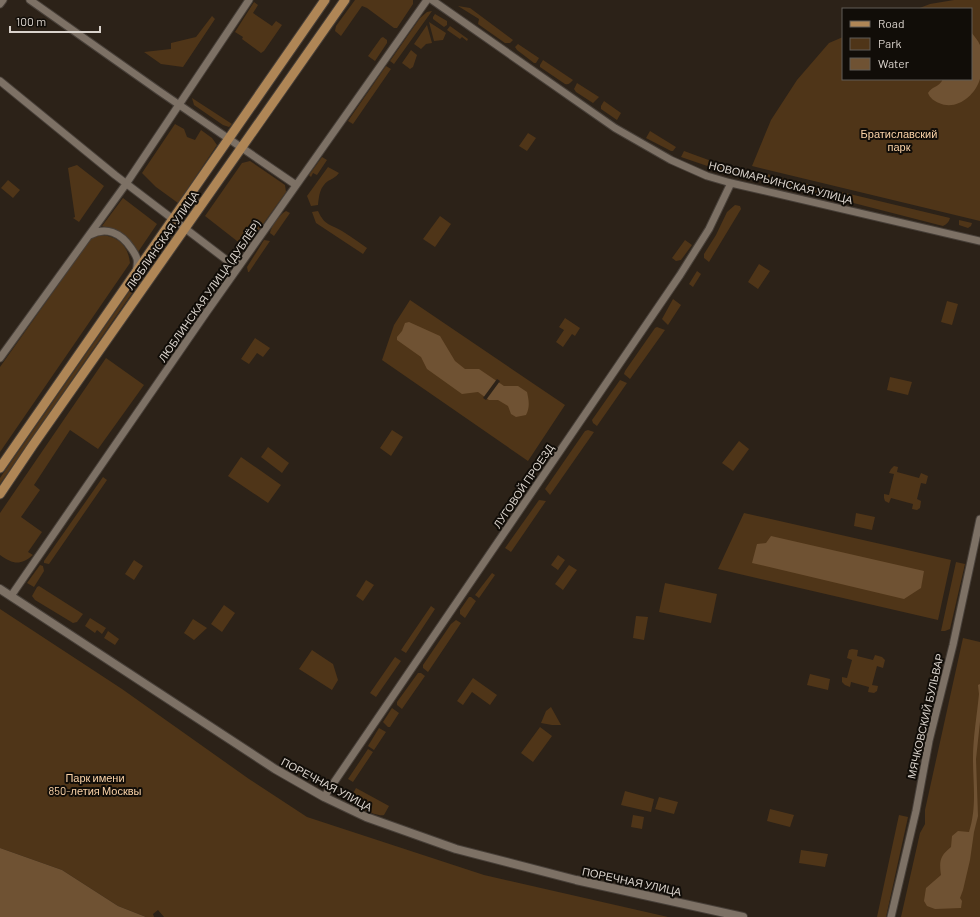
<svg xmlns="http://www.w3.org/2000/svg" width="980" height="917" viewBox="0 0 980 917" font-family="Barlow,sans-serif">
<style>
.green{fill:#4f3518}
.water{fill:#6f5233}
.pier{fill:#2c2218}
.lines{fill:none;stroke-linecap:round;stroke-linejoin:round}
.tertiary-casing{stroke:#473f38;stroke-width:9}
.secondary-casing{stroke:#473f38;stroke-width:10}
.primary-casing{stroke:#473f38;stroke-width:11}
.tertiary{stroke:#7d7165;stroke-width:7}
.secondary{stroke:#7d7165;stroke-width:8}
.primary{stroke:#af8656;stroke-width:9}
.labels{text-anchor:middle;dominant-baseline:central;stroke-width:4;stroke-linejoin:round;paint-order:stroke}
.park-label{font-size:11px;fill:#fad2a7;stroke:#110d08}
.street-label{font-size:11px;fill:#dad3cc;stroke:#110d08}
</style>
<rect width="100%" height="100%" fill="#2c2218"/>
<path class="green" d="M355,0H413V4L397,28H394L367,8L362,6L341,36L335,31L336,26Z
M954,0H980V221L752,166L771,120L797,80L829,43L843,37V79H971V9H917L930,4Z
M254,2L258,5L253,13L272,26L276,21L282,25L264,51L261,53L242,39L243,37L235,32Z
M458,6L470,8L513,40L510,43H505L478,24L479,19Z
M432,11L394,64L390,61L420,18L427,12Z
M435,14L447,21V25L444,27L433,19V17Z
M212,16L215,19L183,67L161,64L144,52L171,49V43L196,37Z
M429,22L446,33L443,40L434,41Z
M427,25L432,43L426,44L421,49L414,44Z
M450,26L468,39L467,41L462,37L460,39L447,30Z
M383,37L387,40V43L375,61L368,56L381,38Z
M518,44L539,58L536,63H534L517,50L515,47Z
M411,50L417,55L413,67L410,69L402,63Z
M543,60L573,80C570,83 569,85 565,84L540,67V65Z
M386,66L391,69L353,124L348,121Z
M577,83L599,97L593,103L576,92L574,89Z
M192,98L232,124L229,127L223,125L194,105Z
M604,101L621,113L617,120L601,109V106Z
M175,124L184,129L187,137L195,140L201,130L212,138L217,145L178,203L156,187L142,173Z
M650,131L676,147L673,151H671L646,138Z
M528,133L536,138L527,151L519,146Z
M684,151L725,166L722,171L681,157Z
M322,157L327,160L317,175L313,173L311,177L309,175Z
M250,161L285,185L286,192L246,248L205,216L242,163Z
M77,165L104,186L79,222L73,218L75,217L68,168Z
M328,167L339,173C336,177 332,179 328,181C320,187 319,195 318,205L311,206L307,196Z
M738,168L753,172L752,178L738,175L736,172Z
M758,172L950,218C949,222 947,224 943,226L756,178Z
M8,180L20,190L13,198L1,188Z
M123,198L157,224L138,252C129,237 119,230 102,226Z
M735,205L740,206L741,209L709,262L704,258V254L716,235L727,212Z
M286,211L290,213L274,236L270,233C271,226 280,214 286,211Z
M318,211C325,226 330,224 342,231C351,237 359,242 367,248L363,254L316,223L312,212Z
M440,216L451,224L435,247L423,239Z
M959,220L972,223L971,226L968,228L959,225Z
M100,235C118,236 128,245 130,263L0,452V367L92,237Z
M167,237L168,238L166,244L0,484V478Z
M264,240L270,241L249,272H248L247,267Z
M685,240L692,245L681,260L676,261L672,258Z
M759,264L770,271L758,289L748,282Z
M697,271L701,274L693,287L689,284Z
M673,299L681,305L668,325L662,319Z
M410,300L565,405L528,461L382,360L394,325Z
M947,301L958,304L952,325L941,322Z
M565,318L580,328L575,336L572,334L563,347L556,342L564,330L559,327Z
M657,327L665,330L630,379L624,374L625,371L655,328Z
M255,338L270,348L263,357L257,353L249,364L241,359Z
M106,358L144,385L98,449L70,430L34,485L40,490L21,517L42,532L28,552L33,555C20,566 13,564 0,555V513Z
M890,377L912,382L908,395L887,390Z
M620,380L627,383L597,426L593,423L592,420Z
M392,430L403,437L391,456L380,448Z
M588,430L594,432L550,495L545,489L585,431Z
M739,441L749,449L733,471L722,463Z
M268,447L289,463L282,473L261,457Z
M241,457L281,485L268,503L228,476Z
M894,466L898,467L897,472L919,478L921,473L928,476L926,484L921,483L917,499L921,501L920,508L917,510L912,509L913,504L891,498L889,503L885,501L884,498V494L889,495L894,474L889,473L891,469Z
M103,477L107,480L49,564L44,563V561Z
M539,500L546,501L511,552L505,548Z
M744,513L951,560L938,620L718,569Z
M856,513L875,517L872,530L854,526Z
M558,555L565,560L558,570L551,565Z
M134,560L143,566L134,580L125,574Z
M956,562L965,564L950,629L945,631H941Z
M40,565L43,566L44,571L34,587L27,583Z
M569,565L577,570L563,590L555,584Z
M492,573L495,575L479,598L475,595Z
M366,580L374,585L363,601L356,596Z
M665,583L717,594L711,623L659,612Z
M39,586L83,614L77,622L73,623L35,600L32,596L37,587Z
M469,597H471L476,601L465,618L460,614V610Z
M224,605L235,613L222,632L211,624Z
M431,606L435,609L406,653L401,650Z
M0,609L122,689L249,779L307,817L484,875L668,917H164L158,910L153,914L154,917H146L118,906L62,870L0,848Z
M636,616L648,617L644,640L633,638Z
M90,618L106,628L102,634L97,630L95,633L85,626Z
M193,619L207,628L194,640L184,633Z
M456,620L461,623L428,672L423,668V665L451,624Z
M108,631L119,639L115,645L104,638Z
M963,638L980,642V917H901L920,833L925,824V810Z
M852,649L858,650L857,656L873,660L875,655L882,657L885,660L883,668L877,666L872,685L878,686L877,691L874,693L868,692L869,687L851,682L850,687L845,685L842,682V677L847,678L852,660L847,658L849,650Z
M312,650L333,664L338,680L332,690L299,669Z
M395,657L401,661L376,697L370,693Z
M418,673H421L425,676L402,709L397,705V702Z
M810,674L830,679L828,690L807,685Z
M473,678L497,695L490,705L472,692L463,705L457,701Z
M551,707L561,725H552L541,723L546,711Z
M392,708L399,713L390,727H388L383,722Z
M540,727L552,736L533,762L521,753Z
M379,728L386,732L374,750L368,746Z
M368,749L373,752L353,782L348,779Z
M356,788L389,806L384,815C376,817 356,806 349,801Z
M625,791L654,799L651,812L621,805Z
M659,797L678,802L674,814L655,809Z
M770,809L794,815L790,827L767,821Z
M633,815L644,817L642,829L631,827Z
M899,815L908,817L886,917H877Z
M801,850L828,854L825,867L799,863Z"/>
<path class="water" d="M971,32C974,36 978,40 980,45C980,51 980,73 980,79C975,96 956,111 939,103C934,101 930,98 928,93C933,85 939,88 943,79H971Z
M409,322L440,336L455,361L465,369H479L504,386H518L527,392C529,401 530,407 526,415L516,417L511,414L508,406L498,400H489L478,392L462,394L427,369L421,357L397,340V337L402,331L405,323Z
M771,536L924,571L921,588L904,599L752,563L757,544L766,543Z
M980,684V722L976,759L978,816L974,832L970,860L963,890L960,898L962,901L961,908L935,909L927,906L924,901L926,888L941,875C939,861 940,856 951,847L952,836L958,831L969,832C977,807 973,784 973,759C973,737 977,715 979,694L978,685Z
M0,848L62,870L118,906L146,917H0Z"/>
<path class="pier" d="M497,379L500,381L486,400L483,398Z"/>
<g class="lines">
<g class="tertiary-casing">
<path id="tertiary" d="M30,0L159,91L296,185
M432,0L615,128L671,160L707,176L731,183L980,241
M0,4L3,0
M0,81L115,175L237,268
M90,235C106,226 121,233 131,248C133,251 136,255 137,259C138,263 137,267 136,271
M0,358L126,184L249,0
M11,596L206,313L427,0
M324,797L680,275L709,229L731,183
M891,917L916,811L929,741L953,645L980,519"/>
</g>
<g class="secondary-casing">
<path id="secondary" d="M0,589L275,769L324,797L366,817L456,849L576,880L743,917"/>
</g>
<g class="primary-casing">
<path id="primary" d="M0,468L325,0
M0,494L33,445L345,0"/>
</g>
<use href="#tertiary" class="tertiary"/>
<use href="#secondary" class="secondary"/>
<use href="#primary" class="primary"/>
</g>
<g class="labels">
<g class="park-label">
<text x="899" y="133">Братиславский<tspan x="899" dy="13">парк</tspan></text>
<text x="95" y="777">Парк имени<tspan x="95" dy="13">850-летия Москвы</tspan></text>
</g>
<g class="street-label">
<text transform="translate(781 182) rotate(14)">НОВОМАРЬИНСКАЯ УЛИЦА</text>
<text transform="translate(162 240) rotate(-55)">ЛЮБЛИНСКАЯ УЛИЦА</text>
<text transform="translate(209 291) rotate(-55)">ЛЮБЛИНСКАЯ УЛИЦА (ДУБЛЁР)</text>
<text transform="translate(523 486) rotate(-56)">ЛУГОВОЙ ПРОЕЗД</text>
<text transform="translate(925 716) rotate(-77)">МЯЧКОВСКИЙ БУЛЬВАР</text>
<text transform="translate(327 784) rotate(28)">ПОРЕЧНАЯ УЛИЦА</text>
<text transform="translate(632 881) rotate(12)">ПОРЕЧНАЯ УЛИЦА</text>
</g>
</g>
<rect x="842" y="8" width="130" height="72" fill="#110d08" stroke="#615c56"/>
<rect x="850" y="21" width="20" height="6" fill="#af8656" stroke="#615c56"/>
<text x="878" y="28" font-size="12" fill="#dad3cc">Road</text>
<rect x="850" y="38" width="20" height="12" fill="#4f3518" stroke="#615c56"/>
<text x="878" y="48" font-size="12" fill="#dad3cc">Park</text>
<rect x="850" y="58" width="20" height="12" fill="#6f5233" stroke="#615c56"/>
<text x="878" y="68" font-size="12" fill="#dad3cc">Water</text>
<path d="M10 26v6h90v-6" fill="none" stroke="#dad3cc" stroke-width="2"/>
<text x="16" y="26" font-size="12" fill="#dad3cc" stroke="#110d08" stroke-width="3" paint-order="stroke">100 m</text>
</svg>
